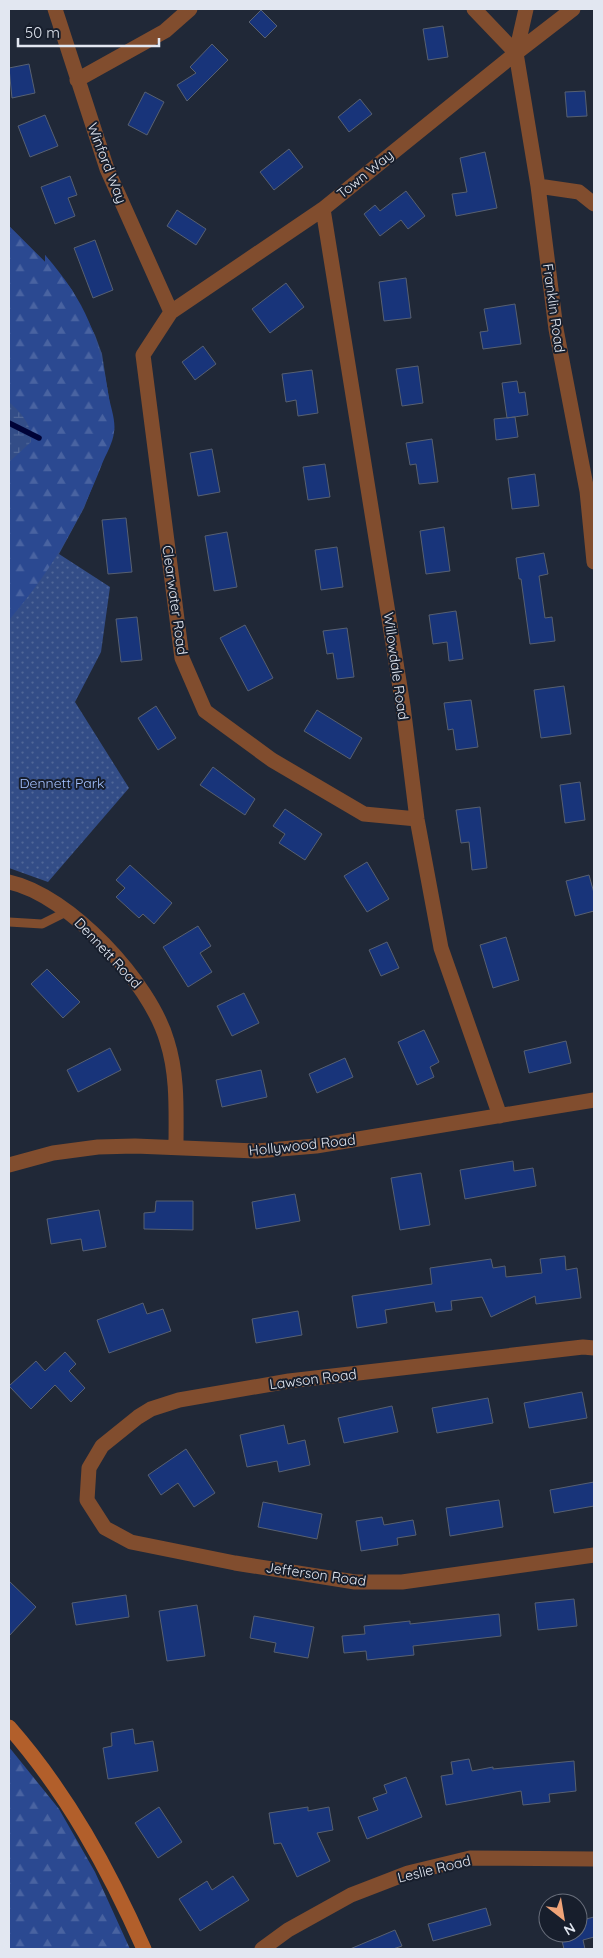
<svg xmlns="http://www.w3.org/2000/svg" width="603" height="1958" viewBox="0 0 603 1958" font-family="Quicksand,sans-serif">
<style>
.grass{fill:url(#grass-dots)}
.forest{fill:url(#forest-firs)}
.wetland{fill:url(#wetland-marsh)}
.lines{fill:none;stroke-linecap:round;stroke-linejoin:round}
.stream{stroke:#000337;stroke-width:5.5}
.building{fill:#18347a;stroke:#576071}
.lane{stroke:#814d2e;stroke-width:9}
.street{stroke:#814d2e;stroke-width:15}
.secondary{stroke:#b25f2b;stroke-width:15}
.labels{text-anchor:middle;dominant-baseline:central;stroke-width:4;stroke-linejoin:round;paint-order:stroke}
.street-label{font-size:14px;fill:#e2e7f1;stroke:#171e2c}
.park-label{font-size:14px;fill:#a4c2ff;stroke:#171e2c}
</style>
<defs>
<pattern id="grass-dots" width="8" height="8" patternUnits="userSpaceOnUse" patternTransform="scale(1.25)"><rect width="8" height="8" fill="#334d87"/><path d="M2 2h.1M6 6h.1" fill="none" stroke="#506798" stroke-width="1.8" stroke-linecap="round"/></pattern>
<pattern id="forest-firs" width="22" height="20" patternUnits="userSpaceOnUse" patternTransform="scale(1.25)"><rect width="22" height="20" fill="#2b4991"/><path d="M5 1l3.5 6h-7zM16 11l3.5 6h-7z" fill="#4963a1"/></pattern>
<pattern id="wetland-marsh" width="20" height="14" patternUnits="userSpaceOnUse" patternTransform="scale(1.25)"><rect width="20" height="14" fill="#334d87"/><path d="M1 5h8M5 5V1M11 12h8M15 12V8" fill="none" stroke="#506798"/></pattern>
</defs>
<rect width="100%" height="100%" fill="#202837"/>
<path class="grass" d="M9,226L45,262V255L72,290L95,335L102,354L114,431L84,508L59,554L110,587L101,652L75,702L129,788L48,882L9,868Z"/>
<path class="forest" d="M9,226L45,262V255C87,303 99,337 109,398C111,408 116,422 114,432C113,443 106,454 102,464C80,522 49,574 9,620Z
M9,1747L59,1809L95,1872L130,1949H9Z"/>
<path class="wetland" d="M9,402C21,413 32,424 31,442L9,462Z"/>
<g class="lines">
<path class="stream" d="M9,423L39,438"/>
</g>
<path class="building" d="M261,10L277,26L265,38L249,22Z
M443,26L448,57L428,60L423,29Z
M212,44L228,60L187,101L177,85L196,73L190,67Z
M29,64L35,93L12,98L9,68Z
M585,91L587,116L567,117L565,92Z
M145,92L164,102L147,135L128,125Z
M360,99L372,114L349,132L338,117Z
M45,115L58,146L30,157L18,126Z
M289,149L303,167L274,190L260,172Z
M485,152L497,208L456,216L452,194L467,192L460,158Z
M70,176L77,195L68,198L75,216L55,224L41,187Z
M406,191L425,216L408,229L401,220L380,236L364,214L375,205L380,211Z
M177,210L206,229L196,245L167,226Z
M95,240L113,290L93,298L74,248Z
M406,278L411,318L384,321L379,282Z
M286,283L304,307L270,333L252,309Z
M515,304L521,344L483,349L480,332L488,331L484,309Z
M203,346L216,364L195,380L182,362Z
M418,366L423,403L402,406L396,369Z
M312,370L318,413L298,416L296,400L286,402L282,374Z
M517,381L519,393L525,392L528,415L507,418L502,383Z
M515,417L518,437L496,440L494,419Z
M432,439L438,482L419,484L416,464L410,465L406,443Z
M212,449L220,492L198,496L190,453Z
M325,464L330,497L308,500L303,467Z
M535,474L539,506L512,509L508,478Z
M126,518L132,572L108,574L102,520Z
M444,527L450,571L426,574L420,531Z
M227,532L237,587L214,591L205,536Z
M337,547L343,587L321,590L315,550Z
M544,553L548,574L539,576L545,618L552,617L555,641L530,644L521,579H519L516,558Z
M456,611L463,659L449,661L447,642L433,644L429,615Z
M137,617L142,660L121,662L116,619Z
M245,625L273,678L248,691L220,638Z
M347,628L354,677L337,679L333,653L327,654L323,631Z
M564,686L571,734L541,738L534,690Z
M471,700L478,747L456,750L453,729L448,730L444,703Z
M156,706L176,738L158,750L138,718Z
M317,710L362,738L350,759L304,731Z
M213,767L255,799L245,815L200,785Z
M580,782L585,820L565,823L560,785Z
M480,807L487,868L472,870L469,842L461,843L456,810Z
M285,809L322,834L305,860L279,843L285,834L273,826Z
M367,862L389,899L367,912L344,876Z
M130,865L172,903L154,924L143,914L139,918L116,897L125,888L116,880Z
M589,875L594,893V911L575,916L566,881Z
M198,926L211,946L200,953L212,972L188,987L163,947Z
M506,937L519,980L493,988L480,945Z
M387,942L399,968L381,976L369,950Z
M47,969L80,1002L63,1018L31,984Z
M244,993L259,1023L232,1036L217,1006Z
M424,1030L439,1062L430,1067L434,1077L417,1085L398,1042Z
M566,1041L571,1063L529,1073L524,1051Z
M110,1048L121,1070L78,1092L67,1070Z
M345,1058L353,1077L317,1093L309,1074Z
M261,1070L267,1097L222,1107L216,1080Z
M513,1161L514,1171L533,1168L536,1186L465,1199L460,1170Z
M421,1173L430,1225L400,1230L391,1178Z
M295,1194L300,1221L256,1229L252,1202Z
M156,1201H193V1230L144,1229V1213L155,1212Z
M99,1210L106,1247L83,1251L81,1239L51,1244L47,1219Z
M565,1256L566,1270L577,1268L581,1298L536,1304L535,1296L491,1317L482,1297L451,1301L452,1310L436,1312L434,1302L385,1310L387,1323L357,1328L352,1296L432,1284L430,1268L491,1259L493,1268L505,1266L506,1277L542,1273L540,1259Z
M143,1303L147,1314L163,1309L171,1331L109,1353L97,1320Z
M298,1311L302,1335L256,1343L252,1319Z
M65,1352L76,1364L69,1371L85,1388L71,1402L55,1385L31,1409L9,1386L36,1361L45,1371Z
M582,1392L587,1418L529,1428L524,1403Z
M488,1398L493,1423L437,1433L432,1408Z
M392,1406L398,1432L344,1443L338,1418Z
M284,1425L288,1444L305,1440L310,1465L279,1472L277,1461L247,1467L240,1435Z
M186,1449L215,1493L194,1507L178,1483L161,1495L148,1475Z
M594,1482V1506L554,1513L550,1490Z
M499,1500L503,1527L450,1536L446,1508Z
M263,1502L322,1514L317,1539L258,1527Z
M382,1517L384,1525L413,1520L416,1535L397,1538L398,1545L361,1551L356,1521Z
M9,1581L36,1607L9,1636Z
M126,1595L129,1617L76,1625L72,1603Z
M574,1599L577,1626L538,1630L535,1603Z
M197,1605L205,1656L167,1661L159,1611Z
M499,1614L501,1636L413,1646L414,1655L367,1660L366,1651L344,1653L342,1636L365,1634L364,1626L410,1621V1624Z
M254,1616L314,1627L308,1658L274,1652L276,1643L250,1638Z
M133,1729L135,1744L153,1741L158,1771L108,1779L103,1748L112,1746L111,1733Z
M469,1759L472,1771L493,1767V1769L574,1761L576,1791L549,1794L550,1802L523,1805L521,1791L446,1805L441,1776L453,1774L451,1762Z
M406,1777L422,1817L367,1839L358,1817L378,1810L373,1798L387,1793L384,1785Z
M159,1807L182,1842L158,1858L135,1823Z
M308,1807V1811L329,1807L333,1830L317,1833L330,1861L297,1877L281,1843L274,1844L269,1813Z
M233,1876L249,1900L200,1931L179,1899L207,1881L212,1890Z
M486,1908L491,1925L433,1941L428,1924Z
M594,1917V1937L583,1940L585,1949H564L560,1933H578V1921Z
M395,1930L402,1946L393,1949H350Z"/>
<g class="lines">
<path class="lane" d="M9,922L42,924L68,911"/>
<path class="street" d="M55,9L107,169L171,312
M474,9L516,53
M516,53L538,186L556,329L587,491L594,562
M516,53L573,9
M77,80L165,31L190,9
M538,186L579,192L594,204
M323,209L403,706L417,819L441,948L500,1116
M417,819L364,814L272,760L205,711L182,658L143,355L171,312L323,209L516,53L526,9
M9,882C69,895 150,982 167,1041C178,1075 176,1112 176,1147
M9,1165L53,1153L98,1147L135,1146L257,1151L316,1146L594,1100
M594,1348L583,1347L289,1381L179,1400L151,1409L138,1417L102,1446L89,1468L87,1500L105,1528L131,1542L235,1563L355,1582H402L594,1555
M262,1949L288,1930L351,1895L408,1873L470,1858L594,1859"/>
<path class="secondary" d="M9,1727C67,1793 109,1870 144,1949"/>
</g>
<g class="labels">
<g class="street-label">
<text transform="translate(107 163) rotate(69)">Winford Way</text>
<text transform="translate(365 174) rotate(-39)">Town Way</text>
<text transform="translate(554 308) rotate(82)">Franklin Road</text>
<text transform="translate(175 600) rotate(82)">Clearwater Road</text>
<text transform="translate(396 666) rotate(82)">Willowdale Road</text>
<text transform="translate(108 953) rotate(47)">Dennett Road</text>
<text transform="translate(302 1145) rotate(-6)">Hollywood Road</text>
<text transform="translate(313 1379) rotate(-7)">Lawson Road</text>
<text transform="translate(316 1574) rotate(8)">Jefferson Road</text>
<text transform="translate(434 1869) rotate(-14)">Leslie Road</text>
</g>
<g class="park-label">
<text x="62" y="783">Dennett Park</text>
</g>
</g>
<rect width="603" height="1958" fill="none" stroke="#e2e7f1" stroke-width="20"/>
<g transform="translate(563 1918) rotate(149)"><circle r="24" fill="#171e2c" stroke="#686e7b"/>
<path d="M0-4L9 19L0 12L-9 19Z" fill="#efa378"/>
<text y="-8" font-size="14" font-weight="bold" text-anchor="middle" fill="#e2e7f1">N</text>
</g>
<path d="M18 38v8h141v-8" fill="none" stroke="#e2e7f1" stroke-width="2.5"/>
<text x="25" y="38" font-size="15" fill="#e2e7f1" stroke="#171e2c" stroke-width="4" paint-order="stroke">50 m</text>
</svg>
